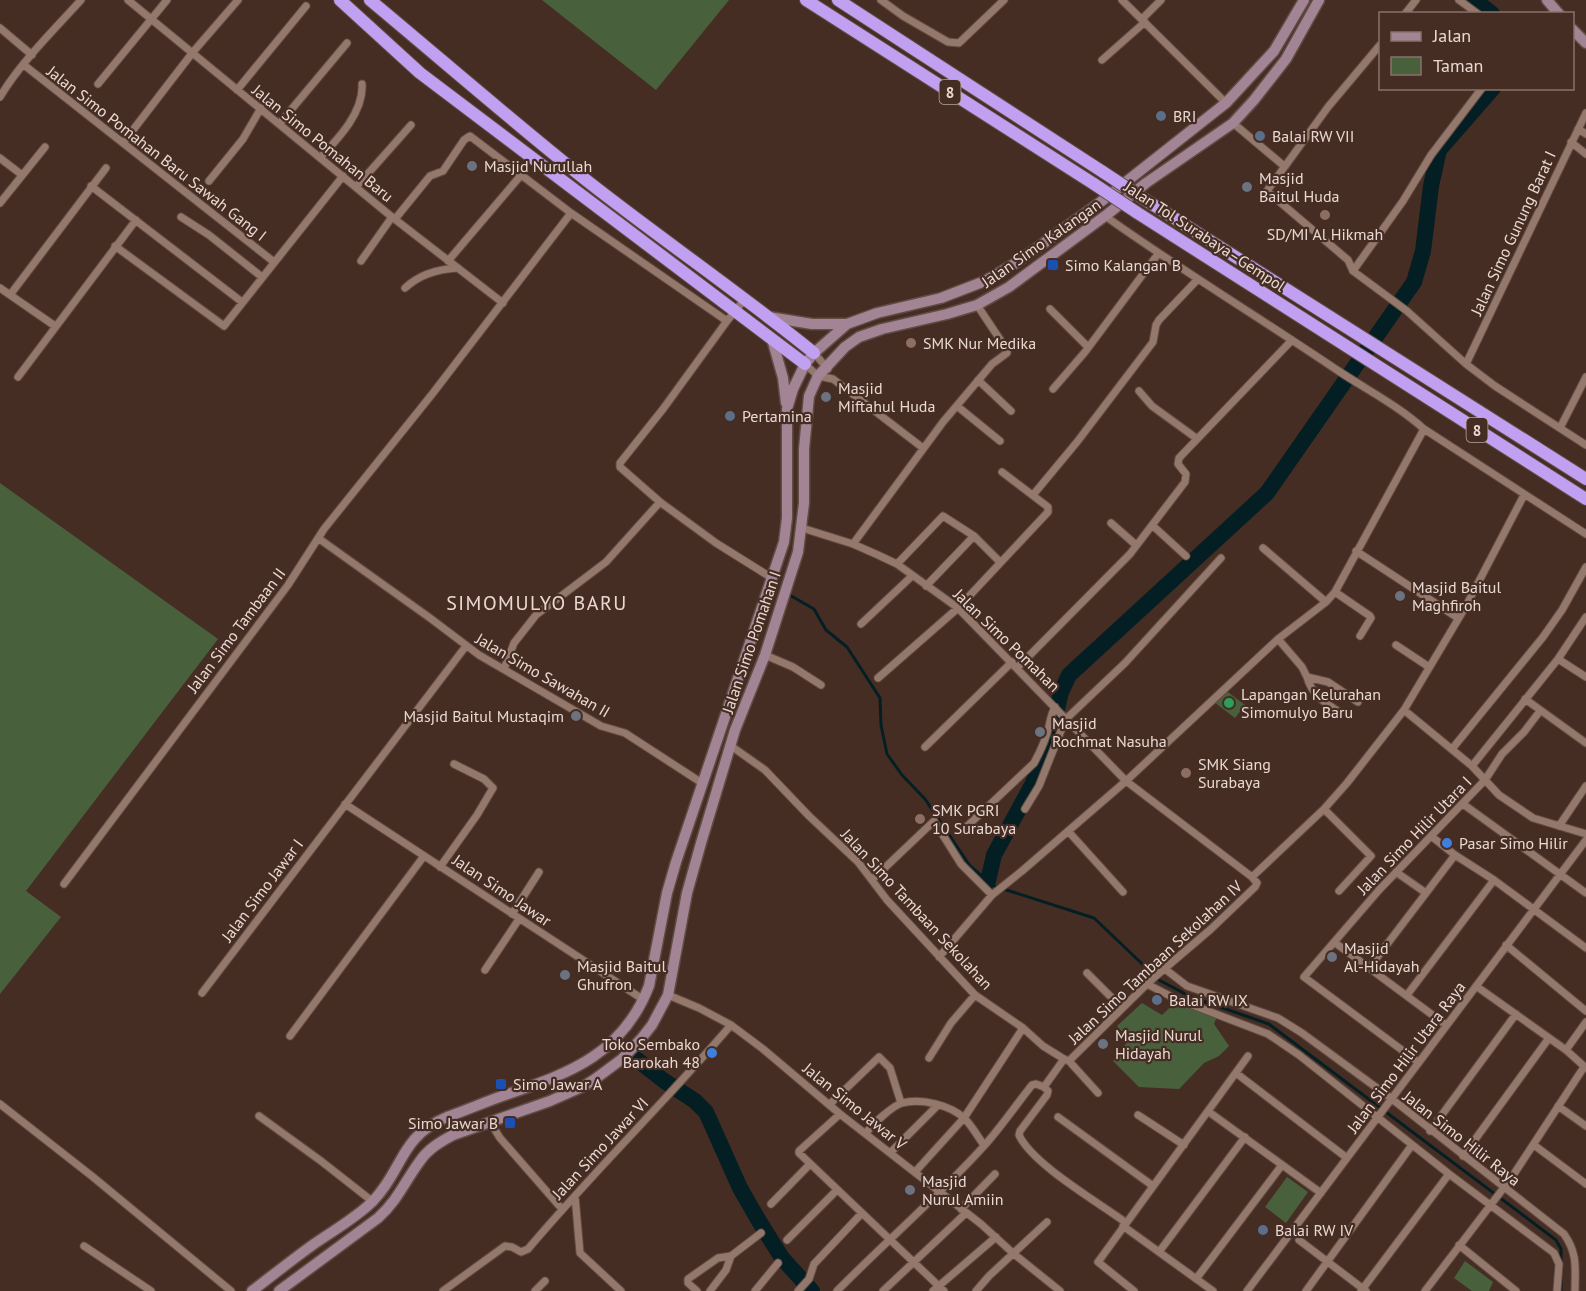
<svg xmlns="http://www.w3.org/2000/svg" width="1586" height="1291" viewBox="0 0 1586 1291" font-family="'PT Sans',sans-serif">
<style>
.green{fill:#49603c}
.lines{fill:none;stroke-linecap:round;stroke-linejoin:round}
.stream{stroke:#041f24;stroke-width:3}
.river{stroke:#041f24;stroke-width:16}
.minor-casing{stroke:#604c43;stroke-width:9}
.secondary-casing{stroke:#604c43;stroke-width:13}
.motorway-casing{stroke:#604c43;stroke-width:14}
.minor{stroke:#95786c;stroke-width:7}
.secondary{stroke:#a28494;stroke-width:10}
.motorway{stroke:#c1a0f1;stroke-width:12}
.motorway-bridge-casing{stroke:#604c43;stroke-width:14;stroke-linecap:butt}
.motorway-bridge{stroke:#c1a0f1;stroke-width:12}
.service-dot{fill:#5c6f8a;stroke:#462d23;stroke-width:2}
.worship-dot{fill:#6b7280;stroke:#462d23;stroke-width:2}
.education-dot{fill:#8d6e63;stroke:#462d23;stroke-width:2}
.transit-dot{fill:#1a4fb4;stroke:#462d23;stroke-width:2}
.leisure-dot{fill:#2e9e5b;stroke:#462d23;stroke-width:2}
.shop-dot{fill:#3f7fe0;stroke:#462d23;stroke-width:2}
.labels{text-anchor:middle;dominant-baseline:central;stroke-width:4.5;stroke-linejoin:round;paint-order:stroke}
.shield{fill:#462d23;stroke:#b9a59e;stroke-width:1.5}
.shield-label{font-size:15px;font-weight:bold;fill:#ead9d3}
.poi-label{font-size:16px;fill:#ead9d3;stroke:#462d23;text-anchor:start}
.street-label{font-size:16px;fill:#ead9d3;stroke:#462d23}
.quarter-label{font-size:20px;letter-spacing:1.5px;fill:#ead9d3;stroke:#462d23}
</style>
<rect width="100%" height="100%" fill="#462d23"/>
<path class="green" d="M542,0H729L656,90Z
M0,483L218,639L26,891L61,917L0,994Z
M1224,689L1245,705L1235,718L1214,702Z
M1178,1000L1218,1014L1214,1024L1229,1046L1219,1056L1204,1063L1179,1089L1139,1087L1113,1061L1129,1040L1117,1026L1142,1003L1162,1015Z
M1287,1177L1308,1192L1286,1223L1265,1207Z
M1465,1261L1493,1282L1489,1291H1472L1454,1278Z"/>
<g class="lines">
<path class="stream" d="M786,593L814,609L826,630L847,647L880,698L881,725L887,754L902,775L925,799L970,866L994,886L1094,918L1159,980L1191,997L1269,1024L1556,1240L1561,1249V1262
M1561,1291V1278"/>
<path class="river" d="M1475,0L1492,14
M988,881L994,855L1032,785L1048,747L1061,692L1069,675L1267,493L1414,282L1423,251L1431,186L1439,150L1493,88
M635,1058L663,1080L695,1101L706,1112L740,1188L759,1221L782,1258L812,1291"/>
<g class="minor-casing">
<path id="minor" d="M128,0L392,217L503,303
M881,0L903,16L948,42L959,43L1004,0
M1122,0L1226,103
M1459,0L1478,14
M1405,14L1416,0
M1142,19L1161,0
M0,28L32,55
M1380,45L1328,107L1267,191L1348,260L1353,271L1407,311L1466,364L1495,386L1586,445
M1102,60L1145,22
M24,65L274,262
M98,84L167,0
M237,90L306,6
M0,97C20,63 54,30 81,0
M280,123L347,43
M1233,123L1284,166
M1578,129L1586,134
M1571,142L1586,154
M123,143L193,52L238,0
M0,158L22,175
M320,158C338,139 364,112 362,84
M209,181L243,139L261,108
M91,186L242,302
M356,187L411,125
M0,203L45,147
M1105,216C1181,270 1260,318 1337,370C1367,390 1397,405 1424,429L1586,534
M181,217L209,235L262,277
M395,219L430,176L443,171L464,140L470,136L571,213L727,321L744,300
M115,246L224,326L343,176
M361,261L392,217
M448,261L522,174
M1353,271L1403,201L1431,155L1482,88
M0,288L55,326
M405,288C420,274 437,269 458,268
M10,295L106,168
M1050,309L1088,347
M814,353L828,369
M805,364L818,376L833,379L923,448
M1466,364L1586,113
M18,377L136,220
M978,380L1011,411
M1053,389L1085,352L1158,254
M1139,391L1152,406L1196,438
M957,406L1000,441
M1560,428L1586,377
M1033,495L1077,442L1153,342L1156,325L1159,320L1198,279
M660,502L620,467V463L663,409L727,321
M1111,523L1136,545
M1152,525L1186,556
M802,528L853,544L878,555L897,564L958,608L1126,781L1252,877L1257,883L1255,887L1211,929L1150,981L1076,1054L1069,1061L1064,1059
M974,536L1000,562
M318,538L430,618L479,655L601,726L625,733L702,783
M853,544L943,422L992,364L1007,353V350L977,305
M1263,548L1326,602
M1356,551L1458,618
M897,564L943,516L974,536L926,586
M1335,592L1370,616L1371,618L1360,636
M861,624L912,576
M1396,645L1429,667
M765,655L793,667L821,685
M1558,659L1586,677
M1018,667L1130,554L1185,482L1186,474L1178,464L1179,458L1292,340
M504,669L514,643L536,615L606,562L660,502L716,543L772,578
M1307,677C1312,695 1324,702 1339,712
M878,678L958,608L1048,512V507L1002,472
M1525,699L1586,743
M1358,702L1328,682L1307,677L1302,667L1278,639L1326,602L1335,592L1424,429
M1404,710L1472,766L1499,795L1533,818L1586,834
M1066,719L1125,663L1221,558
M731,746L765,770L809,816L858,862L887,900L975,995L1023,1028L1043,1046L1064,1059
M925,747L1012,662
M1452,749L1543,637L1562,610L1586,567
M1472,766L1558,659L1586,617
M345,804L644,1000
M1463,804L1586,893
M1025,809L1039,786L1066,718
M1324,809L1371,856L1339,891
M1559,826L1586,786
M962,831L1034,763C1040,752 1046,739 1049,726C1051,718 1051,714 1055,707
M1068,831L1123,892
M1431,836L1455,855L1494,880L1586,948
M440,867L477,815L493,788L484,779L454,764
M1396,872L1426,893
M1252,877L1324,809L1347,783L1404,710L1466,606L1524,495
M873,879L934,821L961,864L992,895
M64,884L288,585L324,529L433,393L571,213
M512,914L539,872
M1334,942L1446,1025
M1506,945L1586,1011
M939,957L992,895L1022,871L1126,781L1278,639
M1369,968L1455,855
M1165,969L1187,986L1278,1018L1302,1033L1392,1099L1564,1234C1578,1254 1575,1268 1575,1291
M485,970L519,919
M1087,973L1122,1008
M1147,984L1174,998L1268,1034L1299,1055L1449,1174L1554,1253L1559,1264L1557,1291
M1476,986L1566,1050L1586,1068
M202,993L466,646
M668,995L699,1008L731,1025L763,1049L840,1114L981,1224L1014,1254L1060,1291
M1407,995L1494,880
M290,1036L424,856
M1566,1050L1586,1022
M929,1058L951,1023L975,995
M1069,1061L1098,1093
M1418,1062L1304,977L1379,890L1485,780L1502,754L1524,732L1540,711
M1236,1073L1347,1158
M1044,1087L1048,1091L1047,1095L1020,1131L1019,1135C1032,1164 1098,1202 1125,1222
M0,1104L93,1177L231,1291
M830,1104L879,1057L890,1068L901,1103
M1558,1106L1586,1126
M1209,1112L1321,1193
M840,1114L799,1151V1153L944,1291
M1138,1115L1184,1145
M259,1116L321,1161L372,1201
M1058,1117L1153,1186
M490,1122L500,1138L562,1209
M1430,1131L1516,1014
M866,1133C873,1124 892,1106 902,1103C921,1098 951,1105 965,1119C972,1126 978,1137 984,1145
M1534,1145L1586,1184
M890,1153L938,1105
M1463,1156L1549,1038
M915,1172L964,1118L1023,1028
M575,1196L580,1253L621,1291
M771,1204L810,1164
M961,1209L995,1174
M1123,1226L1213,1291
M787,1240L837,1190
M1299,1240L1366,1291
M1459,1245L1516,1291
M84,1246L151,1291
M1159,1252L1245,1137
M1196,1279L1282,1165
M443,1291L505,1246L512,1247L521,1252L528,1249C593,1172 665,1102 731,1025
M535,1291L545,1281
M697,1291L688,1283V1279L718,1258L731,1256L761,1233
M710,1291L726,1270L731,1256
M755,1291L778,1263
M798,1291L809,1279L814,1264L862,1213
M837,1291C885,1242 938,1197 984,1146C1001,1127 1016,1105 1032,1085L1036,1084L1044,1087L1064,1059
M883,1291L966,1213
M933,1291L996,1237
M976,1291L989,1276L1047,1222
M1134,1291L1098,1262L1248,1056
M1247,1291L1586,840
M1306,1291L1412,1145
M1361,1291L1449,1174
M1425,1291L1512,1177L1584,1067"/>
</g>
<g class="secondary-casing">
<path id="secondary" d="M1547,0L1559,14
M1572,29L1586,43
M769,317L812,324H847
M772,339L783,378L786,403
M252,1291C273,1275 293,1259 314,1244C334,1230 356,1218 373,1201C404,1169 399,1137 447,1117C467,1110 487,1101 508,1094C571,1073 623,1053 649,986L667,893L676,862L784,542L787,518V409L793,389L805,364L814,353L847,324L877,313L941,298L985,281L1014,264L1037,248L1098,204L1226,103L1274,51L1304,0
M279,1291L378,1218C398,1200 405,1181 420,1161C428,1149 440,1142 453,1135L550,1101L584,1086L595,1079L622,1059L641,1039L652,1025L668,995L687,893L701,843L735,730L765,655L798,552L804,503V449L809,396L818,376L845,347L859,337L882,329L947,314L977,305L1009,287L1109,213L1146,183L1233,123L1254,100L1286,59L1319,0"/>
</g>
<g class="motorway-casing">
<path id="motorway" d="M340,0L420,73L805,364
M370,0C442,60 513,122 586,180C661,239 740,293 814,353
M806,0L1094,184
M838,0L1103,172
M1144,199L1586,479
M1136,212L1586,499"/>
</g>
<use href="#minor" class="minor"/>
<use href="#secondary" class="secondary"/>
<use href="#motorway" class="motorway"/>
<g class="motorway-bridge-casing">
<path id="motorway-bridge" d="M1103,172L1144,199
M1094,184L1136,212"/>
</g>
<use href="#motorway-bridge" class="motorway-bridge"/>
</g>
<g class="service-dot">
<circle cx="1161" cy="116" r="6"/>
<circle cx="1260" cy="136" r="6"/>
<circle cx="730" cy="416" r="6"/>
<circle cx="1157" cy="1000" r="6"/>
<circle cx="1263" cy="1230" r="6"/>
</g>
<g class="worship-dot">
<circle cx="472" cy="166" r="6"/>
<circle cx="1247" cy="187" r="6"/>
<circle cx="826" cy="397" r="6"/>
<circle cx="1400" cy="596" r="6"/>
<circle cx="576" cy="716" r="6"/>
<circle cx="1040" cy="732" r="6"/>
<circle cx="1332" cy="957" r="6"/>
<circle cx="565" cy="975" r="6"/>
<circle cx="1103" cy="1044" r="6"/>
<circle cx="910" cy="1190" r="6"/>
</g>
<g class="education-dot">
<circle cx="1325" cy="215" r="6"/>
<circle cx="911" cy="343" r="6"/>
<circle cx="1186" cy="773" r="6"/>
<circle cx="920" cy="819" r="6"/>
</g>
<g class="transit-dot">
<rect x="1047" y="259" width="12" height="12" rx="3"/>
<rect x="495" y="1078" width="12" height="12" rx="3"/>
<rect x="504" y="1117" width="12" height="12" rx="3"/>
</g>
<circle class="leisure-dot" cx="1229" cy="703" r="6"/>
<g class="shop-dot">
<circle cx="1447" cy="843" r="6"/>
<circle cx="712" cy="1053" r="6"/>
</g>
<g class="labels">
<g class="shield">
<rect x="939.5" y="80" width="21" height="24" rx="4.5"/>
<rect x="1466.5" y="418" width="21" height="24" rx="4.5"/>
</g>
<g class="shield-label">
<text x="950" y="92">8</text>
<text x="1477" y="430">8</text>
</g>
<g class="poi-label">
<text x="1173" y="116">BRI</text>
<text x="1272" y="136">Balai RW VII</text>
<text x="484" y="166">Masjid Nurullah</text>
<text x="1259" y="178">Masjid<tspan x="1259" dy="18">Baitul Huda</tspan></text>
<text x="1325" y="234" text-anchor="middle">SD/MI Al Hikmah</text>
<text x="1065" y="265">Simo Kalangan B</text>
<text x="923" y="343">SMK Nur Medika</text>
<text x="838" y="388">Masjid<tspan x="838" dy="18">Miftahul Huda</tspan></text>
<text x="742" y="416">Pertamina</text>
<text x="1412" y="587">Masjid Baitul<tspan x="1412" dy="18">Maghfiroh</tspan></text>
<text x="1241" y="694">Lapangan Kelurahan<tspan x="1241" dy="18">Simomulyo Baru</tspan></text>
<text x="564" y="716" text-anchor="end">Masjid Baitul Mustaqim</text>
<text x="1052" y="723">Masjid<tspan x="1052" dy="18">Rochmat Nasuha</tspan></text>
<text x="1198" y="764">SMK Siang<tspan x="1198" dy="18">Surabaya</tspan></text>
<text x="932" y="810">SMK PGRI<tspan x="932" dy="18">10 Surabaya</tspan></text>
<text x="1459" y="843">Pasar Simo Hilir</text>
<text x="1344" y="948">Masjid<tspan x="1344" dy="18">Al-Hidayah</tspan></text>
<text x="577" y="966">Masjid Baitul<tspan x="577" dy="18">Ghufron</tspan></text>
<text x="1169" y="1000">Balai RW IX</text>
<text x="1115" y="1035">Masjid Nurul<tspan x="1115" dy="18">Hidayah</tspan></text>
<text x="700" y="1044" text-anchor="end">Toko Sembako<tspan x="700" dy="18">Barokah 48</tspan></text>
<text x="513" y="1084">Simo Jawar A</text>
<text x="498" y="1123" text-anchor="end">Simo Jawar B</text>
<text x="922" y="1181">Masjid<tspan x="922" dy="18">Nurul Amiin</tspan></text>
<text x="1275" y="1230">Balai RW IV</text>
</g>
<g class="street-label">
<text transform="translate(323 143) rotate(39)">Jalan Simo Pomahan Baru</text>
<text transform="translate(157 153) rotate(38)">Jalan Simo Pomahan Baru Sawah Gang I</text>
<text transform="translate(1513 233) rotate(-65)">Jalan Simo Gunung Barat I</text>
<text transform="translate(1205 236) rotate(33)">Jalan Tol Surabaya–Gempol</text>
<text transform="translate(1041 243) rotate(-35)">Jalan Simo Kalangan</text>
<text transform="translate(236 630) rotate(-53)">Jalan Simo Tambaan II</text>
<text transform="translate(1007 640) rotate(44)">Jalan Simo Pomahan</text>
<text transform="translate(751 642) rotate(-71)">Jalan Simo Pomahan I</text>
<text transform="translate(543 675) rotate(30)">Jalan Simo Sawahan II</text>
<text transform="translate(1414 835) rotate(-46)">Jalan Simo Hilir Utara I</text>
<text transform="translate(262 890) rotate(-53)">Jalan Simo Jawar I</text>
<text transform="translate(502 890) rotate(34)">Jalan Simo Jawar</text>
<text transform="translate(917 909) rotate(47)">Jalan Simo Tambaan Sekolahan</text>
<text transform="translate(1155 962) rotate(-43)">Jalan Simo Tambaan Sekolahan IV</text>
<text transform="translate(1406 1057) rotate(-53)">Jalan Simo Hilir Utara Raya</text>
<text transform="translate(855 1106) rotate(39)">Jalan Simo Jawar V</text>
<text transform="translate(1462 1138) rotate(38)">Jalan Simo Hilir Raya</text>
<text transform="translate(600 1148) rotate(-47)">Jalan Simo Jawar VI</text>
</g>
<g class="quarter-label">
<text x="537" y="603">SIMOMULYO BARU</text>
</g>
</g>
<rect x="1379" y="12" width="195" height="78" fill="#462d23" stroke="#887269" stroke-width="1.5"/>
<rect x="1391" y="32" width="30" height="9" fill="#a28494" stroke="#887269" stroke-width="1.5"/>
<text x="1433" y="42" font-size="18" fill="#ead9d3">Jalan</text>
<rect x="1391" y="57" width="30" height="18" fill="#49603c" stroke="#887269" stroke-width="1.5"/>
<text x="1433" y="72" font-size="18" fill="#ead9d3">Taman</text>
</svg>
